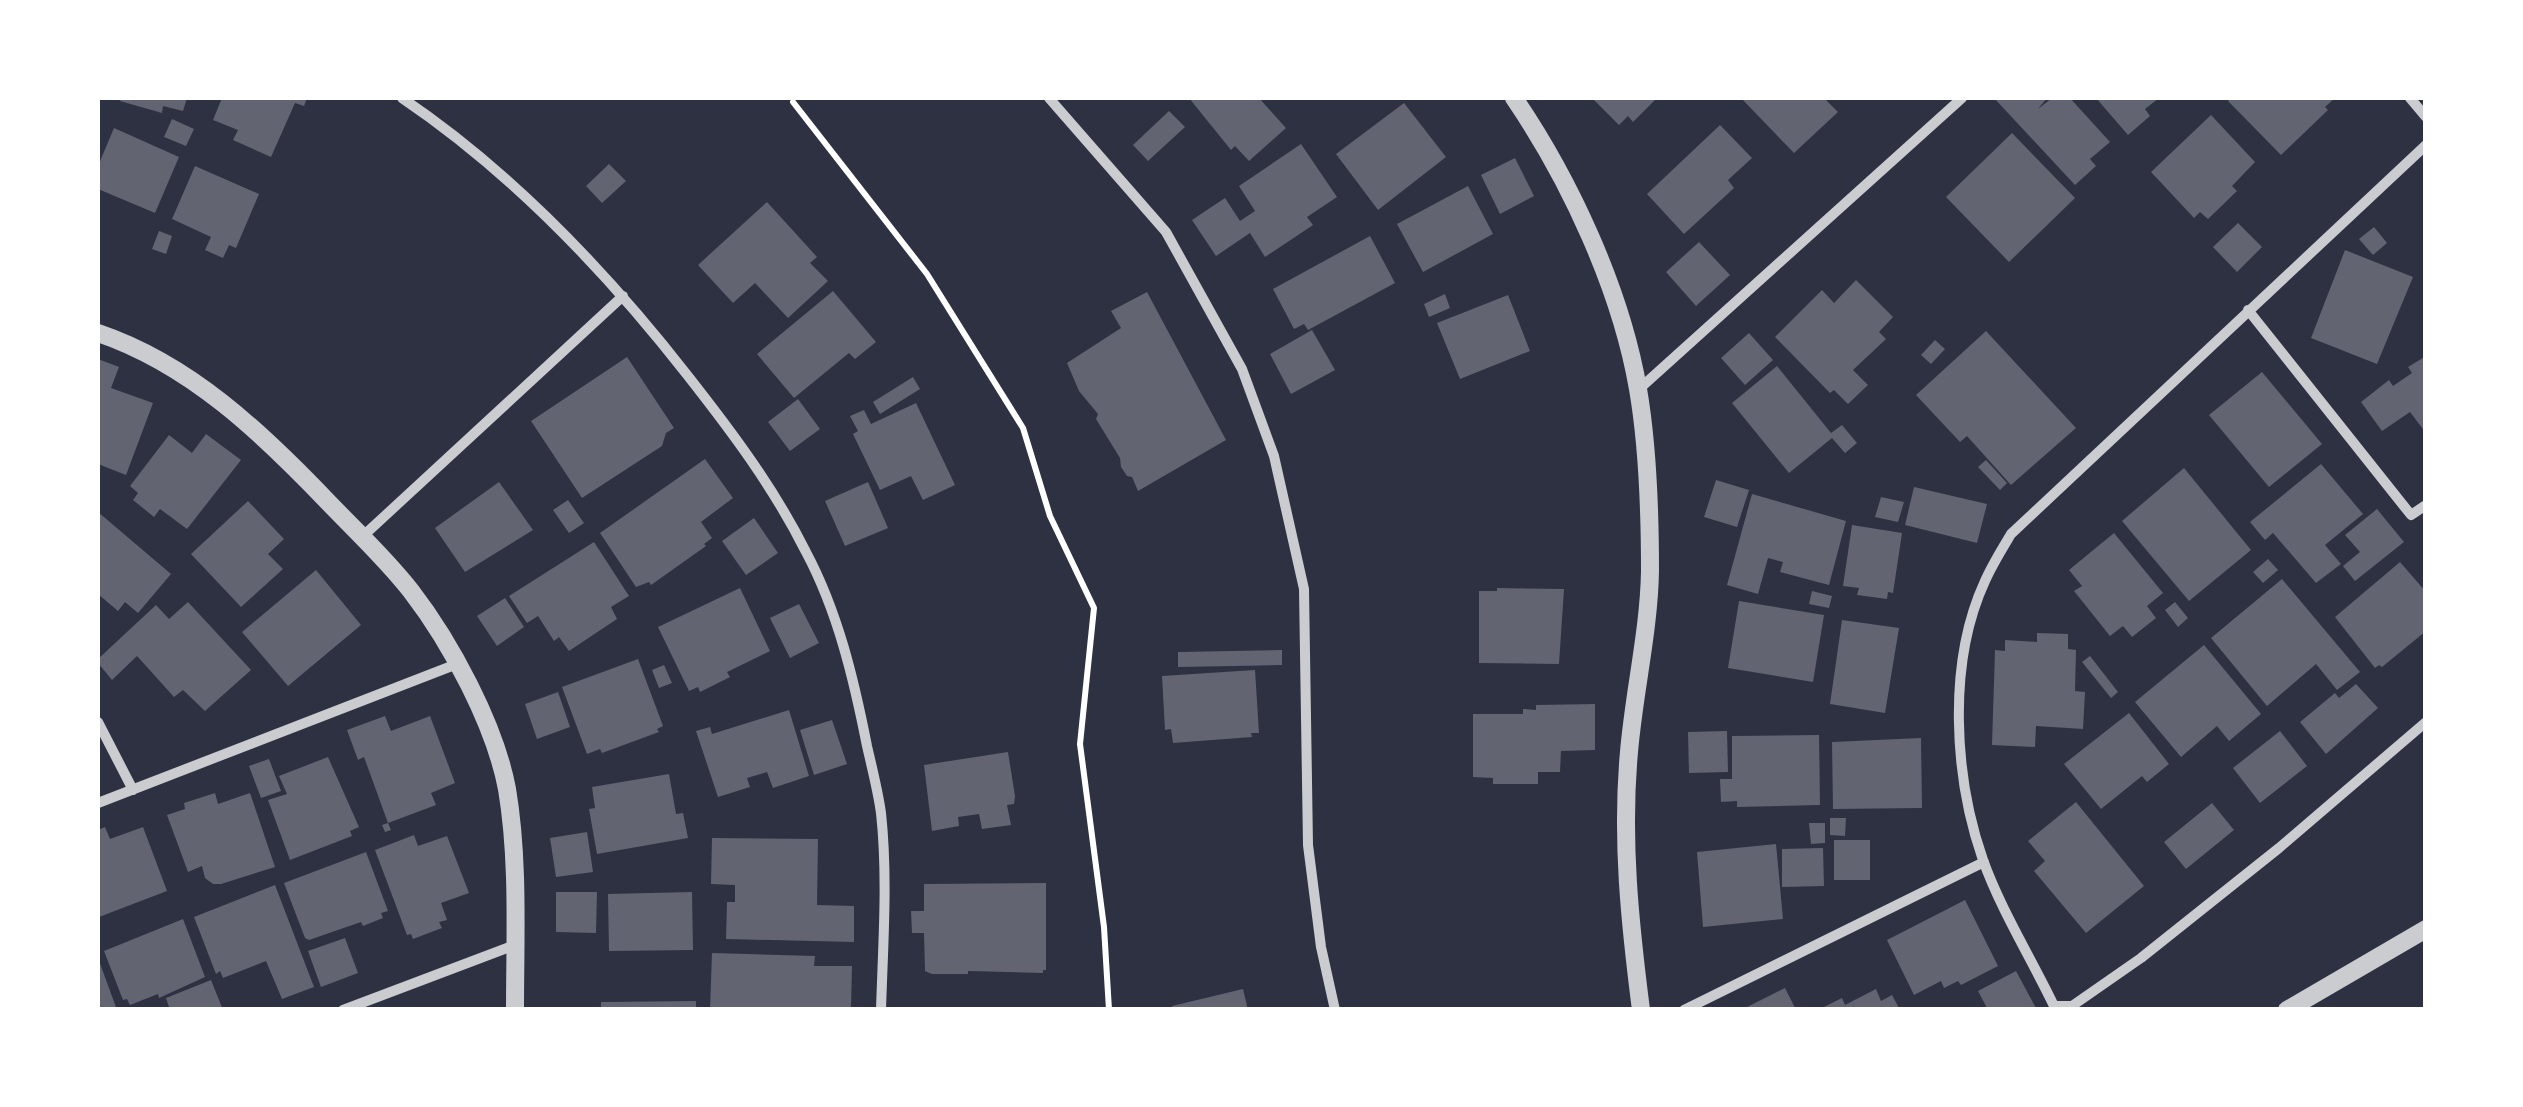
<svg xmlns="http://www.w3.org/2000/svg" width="2523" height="1107" viewBox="0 0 2523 1107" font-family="Cabin,sans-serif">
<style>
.building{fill:#626471}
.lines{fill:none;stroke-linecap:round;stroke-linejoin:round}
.path{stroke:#fff;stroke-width:6}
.minor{stroke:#caccd0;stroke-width:10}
.tertiary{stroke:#caccd0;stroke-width:18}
</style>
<rect width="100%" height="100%" fill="#2d3142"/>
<path class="building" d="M121,98H187L183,111L163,106L162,113L120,101Z
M222,98H307L304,106L295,103L271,157L233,140L238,130L213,120Z
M1189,98H1259L1286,128L1249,161L1235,146L1231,150Z
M1592,98H1657L1633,122L1628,116L1619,125Z
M1741,98H1824L1838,112L1794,153Z
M1994,98H2047L2038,109L2052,98H2070L2110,142L2090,159L2096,166L2075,185Z
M2096,98H2159L2145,109L2150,116L2128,135Z
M2231,98H2335L2325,107L2328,110L2281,155L2228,101Z
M1404,103L1446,157L1378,210L1336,154Z
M1169,111L1185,127L1148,161L1133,145Z
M2211,115L2255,162L2232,186L2237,191L2208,219L2200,212L2194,218L2151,172Z
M172,119L194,129L186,146L164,137Z
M1720,125L1752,158L1728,180L1734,188L1684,234L1647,194Z
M114,128L179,157L155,213L98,189V166Z
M2012,133L2075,198L2009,262L1946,197Z
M1301,144L1337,197L1307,217L1313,225L1265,257L1250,233L1216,256L1192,220L1225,198L1240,221L1255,211L1239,186Z
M1515,158L1534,196L1500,214L1481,175Z
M609,164L626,181L602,203L586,186Z
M195,166L259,194L236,248L229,245L223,258L205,250L211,237L172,219Z
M1468,186L1493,234L1423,272L1397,224Z
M767,202L817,257L810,263L828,281L788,318L755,283L733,303L698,265Z
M2238,223L2262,247L2237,272L2213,247Z
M2374,227L2387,243L2373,255L2359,239Z
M159,231L172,236L166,254L152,249Z
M1370,236L1395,283L1308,330L1304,324L1294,329L1273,289Z
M1699,242L1730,275L1696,306L1666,272Z
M2345,250L2413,277L2377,364L2311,338Z
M1856,280L1893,317L1879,332L1886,339L1853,370L1868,385L1848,404L1834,390L1830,393L1775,337L1822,290L1834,303Z
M833,291L876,342L855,359L849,353L794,398L757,354Z
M1147,292L1226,440L1138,491L1132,477L1127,476L1121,467L1120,458L1096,419L1098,414L1079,391L1067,363L1121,328L1111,311Z
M1445,294L1450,308L1429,317L1424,304Z
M1508,295L1530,351L1460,379L1437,323Z
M1312,330L1335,370L1291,394L1270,354Z
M1986,331L2076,428L2011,485L1967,436L1960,442L1916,395Z
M1749,333L1773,360L1745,385L1721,358Z
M1935,340L1945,349L1931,364L1921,355Z
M2426,356V433L2410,412L2382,431L2361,402L2389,380L2393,386L2412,373L2408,367Z
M627,357L674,428L666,433L662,446L582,498L531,421Z
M98,359L119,367L111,388L153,403L126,475L98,464Z
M1777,366L1831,433L1842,425L1857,443L1845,453L1832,438L1789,473L1732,403Z
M2262,372L2322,444L2269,487L2209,415Z
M913,377L920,389L880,414L873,402Z
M798,399L820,429L790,451L768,422Z
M916,403L955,485L923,500L911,476L880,490L853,434L858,431L850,416L864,410L871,424Z
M206,434L241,460L187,529L160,509L154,517L133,500L138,493L130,486L169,435L192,453Z
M705,459L733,498L701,522L712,538L704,544L706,546L651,585L649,582L636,587L600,533Z
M1986,460L2007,483L2000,490L1978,467Z
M2321,464L2363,514L2325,545L2341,564L2316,583L2273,533L2265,540L2250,522Z
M2184,468L2251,550L2189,601L2122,521Z
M1716,480L1749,490L1737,527L1704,517Z
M499,482L533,530L465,572L435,528Z
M868,482L888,528L845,546L825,501Z
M1914,487L1987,504L1977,543L1905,525Z
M1752,494L1846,521L1829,585L1780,572L1783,562L1768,558L1758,594L1727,585Z
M1881,497L1904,502L1898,522L1875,517Z
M568,500L584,523L569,533L553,510Z
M248,501L284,539L268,554L283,569L241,607L191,554Z
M2377,509L2404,542L2355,581L2343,566L2360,552L2345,535Z
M98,512L171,574L138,613L125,602L118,611L98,594Z
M754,518L778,553L746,575L722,541Z
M1852,525L1902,533L1893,593L1888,592L1887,599L1857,595L1859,588L1843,586Z
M2114,533L2163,593L2147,606L2156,618L2132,637L2123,626L2110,636L2074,591L2082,586L2069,570Z
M594,542L629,596L611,607L617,619L569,651L559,637L554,641L538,616L527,623L509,596Z
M2268,559L2278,570L2263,583L2253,572Z
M2400,562L2426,592V631L2382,667L2379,665L2375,668L2335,617Z
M316,570L361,625L288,686L242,632Z
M2282,579L2360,672L2337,690L2316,664L2267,706L2211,638Z
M740,588L770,651L727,672L730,677L700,692L698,687L689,691L658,627Z
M1497,588L1564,589L1559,664L1479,663V591H1497Z
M1812,591L1832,596L1829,608L1809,604Z
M505,598L524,627L497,646L477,616Z
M1739,601L1824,615L1813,682L1728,668Z
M188,602L251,670L205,711L183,690L174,697L137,656L112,680L98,663V659L156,605L169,619Z
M2175,602L2188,618L2178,627L2165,610Z
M799,604L819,643L790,658L770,618Z
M1842,620L1899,628L1885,713L1830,704Z
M2037,633L2068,634V649L2076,650L2075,691L2085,692L2083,729L2036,726L2035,747L1992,745L1995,650L2005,651V640L2037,642Z
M2204,645L2261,714L2229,741L2217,726L2181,757L2135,702Z
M1282,650V665L1178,667V652Z
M2090,656L2118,692L2111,698L2082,662Z
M638,659L663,726L657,729L659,732L602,753L600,749L587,754L562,687Z
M664,665L672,683L659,688L652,670Z
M1255,670L1259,733H1251L1252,737L1173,743L1171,729L1165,730L1162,676Z
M2356,684L2378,708L2326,754L2300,722L2335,693L2339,698Z
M558,692L570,727L537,739L525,704Z
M1595,704V750L1561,751L1560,772H1538V784H1493V778L1473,777V714H1523V709L1536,710V705Z
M789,710L809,776L773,788L767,772L747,778L750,787L718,797L696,731L710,727L712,734Z
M2129,713L2169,764L2147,782L2142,776L2101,809L2064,764Z
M385,716L391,731L430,716L455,783L431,793L436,805L388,823L391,830L385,832L382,825L388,823L364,757L358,760L347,730Z
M832,720L847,764L814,775L800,730Z
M1727,731L1728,772L1689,773L1688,732Z
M2280,731L2307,766L2260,803L2233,768Z
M1819,735L1820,805L1737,807V801L1721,802L1720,779H1732V736Z
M1921,738L1922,808L1833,809L1832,742Z
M1008,752L1015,796L1014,804L1007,805L1011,825L982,829L979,814L958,817L959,826L932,831L924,765Z
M328,757L359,827L350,831L352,836L290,860L268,800L287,794L279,776Z
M269,759L281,791L261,798L249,766Z
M669,774L676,814L683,813L688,838L597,854L589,809L595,808L592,787Z
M215,793L218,804L250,793L275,867L221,884H213L205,878L202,866L188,872L167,815L185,809L184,803Z
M2076,802L2144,886L2086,933L2034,871L2045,861L2028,841Z
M2212,803L2234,830L2186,869L2164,842Z
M1830,818H1846L1845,836L1830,835Z
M1809,823H1825V843L1811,844Z
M105,827L110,839L143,827L167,891L99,917L98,830Z
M587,832L593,872L556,877L550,838Z
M414,835L418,846L447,836L469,893L441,903L447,920L439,922L442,928L413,939L411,934L407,935L375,850Z
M712,838L818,839L817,905L854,906V942L726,939L727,902H735V885L711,884Z
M1834,840H1870V880H1834Z
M1776,844L1783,919L1703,927L1697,852Z
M1823,848L1824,886L1782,887V849Z
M366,852L388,911L381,913L383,918L363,926L361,922L309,940L305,938L284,883Z
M1046,883V970H1043V973L968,971V974H932L925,971L924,933H912L911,911H924V884Z
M275,885L314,987L282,999L266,961L223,978L220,971L216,974L194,917Z
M556,892H597L596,933L556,932Z
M692,892L693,950L609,951L608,894Z
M1965,900L1998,966L1961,985L1958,981L1944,988L1941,981L1914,995L1887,940Z
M183,919L205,977L159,998L158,994L130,1005L127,999L123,1000L104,951Z
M345,938L358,973L321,987L308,951Z
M712,953L815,956L814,966H852L851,1010H710Z
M98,958L117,1010H98Z
M2016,971L2037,1010H1988L1978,991Z
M211,980L223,1010H170L166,998Z
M1785,988L1796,1010H1749L1747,1007Z
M1243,989L1248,1010H1173L1172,1006Z
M1876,989L1881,1001L1892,995L1900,1010H1818L1842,998L1845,1005Z
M696,1001V1010H601V1002Z"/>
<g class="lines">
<path class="path" d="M793,102L927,274L1023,428L1050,516L1094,608L1080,744L1104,927L1109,1010"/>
<path class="minor" d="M402,98C513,173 606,271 688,376C732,432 774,488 806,552C838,612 854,680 867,746C872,768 878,791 881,813C888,878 883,944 881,1010
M1049,98L1166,232L1242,369L1274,456L1304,589L1308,845L1321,947L1335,1010
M2410,98L2426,117
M2426,145L2011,534C2002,549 1992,565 1985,581C1947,663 1954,777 1983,860C2001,910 2031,958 2054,1006H2072L2141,958L2279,848L2426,722
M2248,310L2411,515L2426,505
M1638,390L1962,98
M362,537L623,296
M98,722L133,790
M98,803L457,664
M343,1010L515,945
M1684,1010L1984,862"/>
<path class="tertiary" d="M1514,98C1570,180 1621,290 1638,389C1648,447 1650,512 1650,571C1649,631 1634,692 1629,752C1621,839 1630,924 1641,1010
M98,333C190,364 262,433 328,502C356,531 387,560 411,591C451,643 495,725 507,789C519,860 515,938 515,1010
M2287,1010L2426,929"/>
</g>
<rect width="2523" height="1107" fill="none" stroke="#ffffff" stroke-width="200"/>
</svg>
